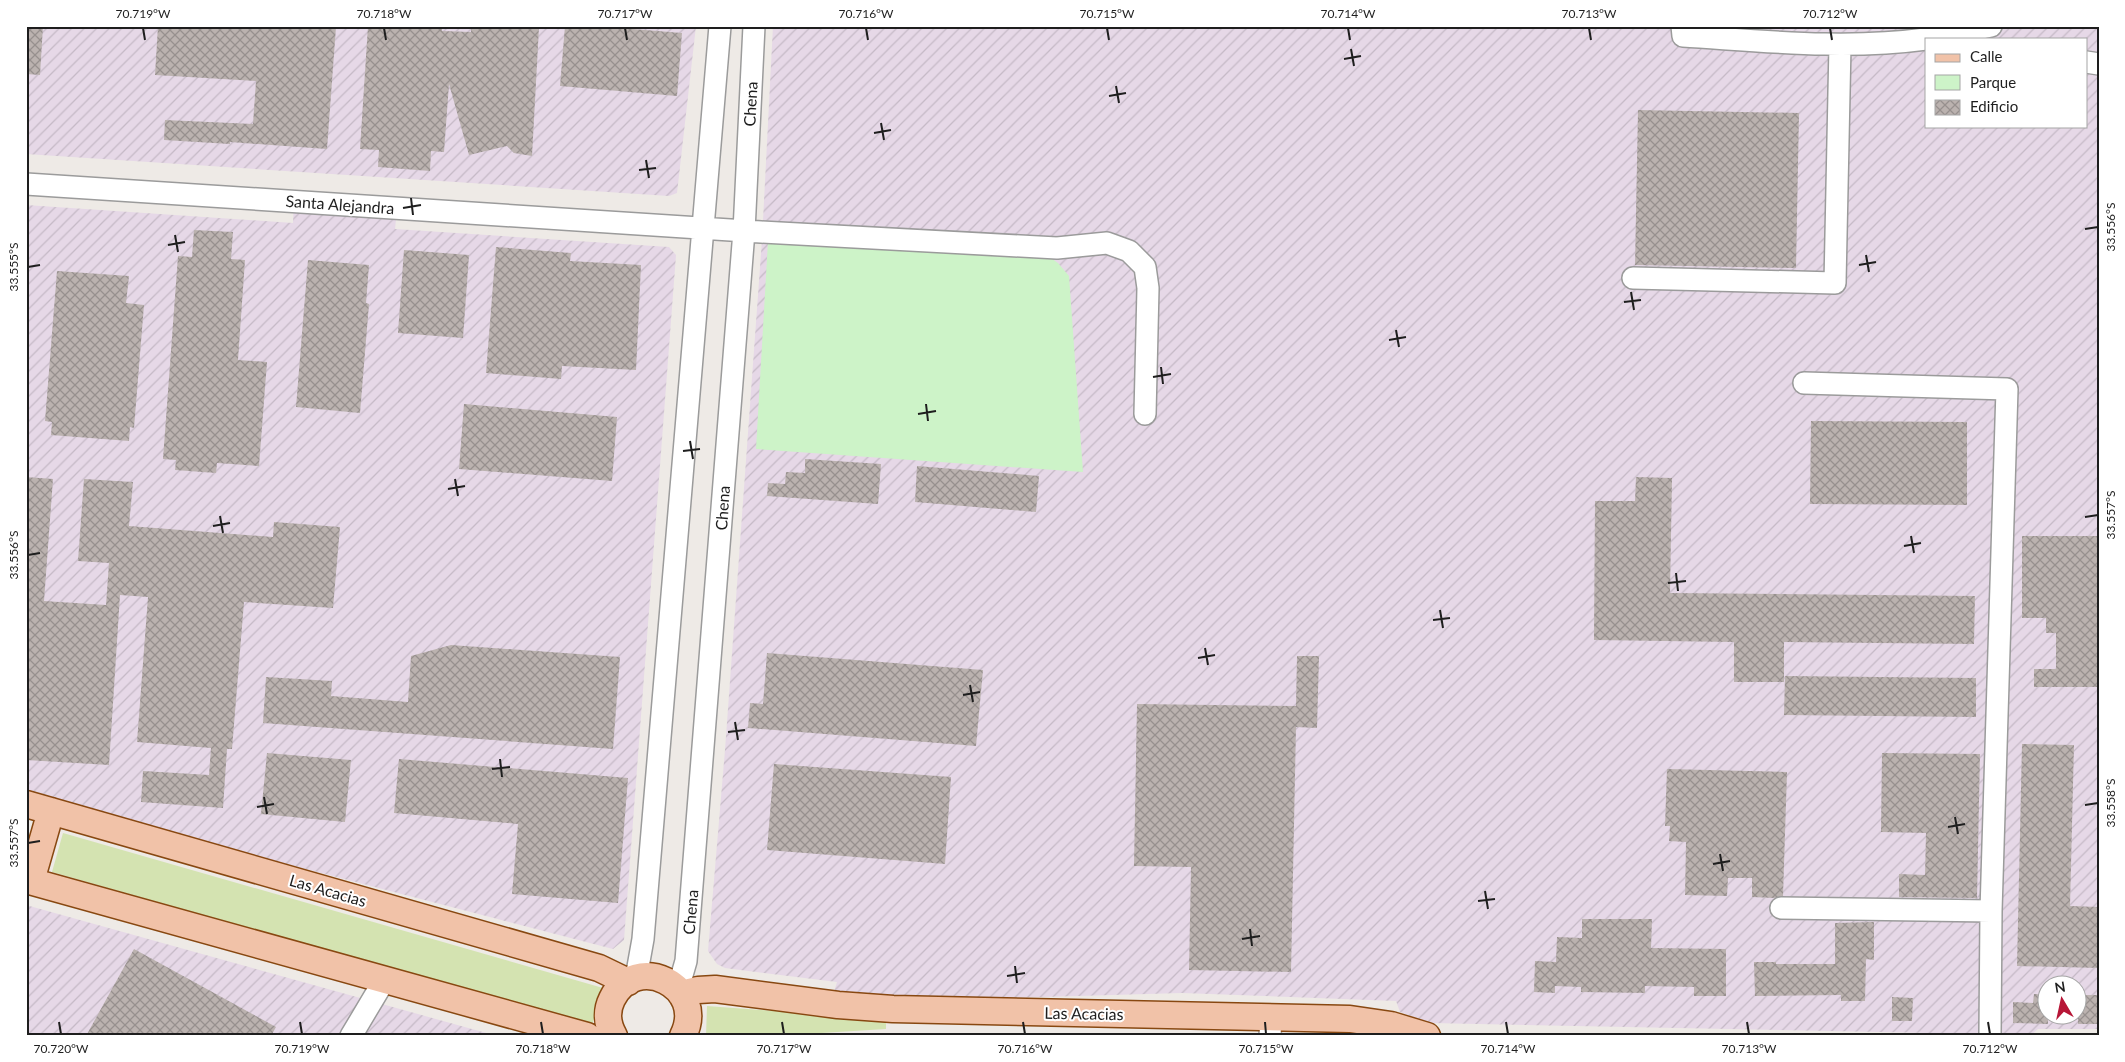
<svg xmlns="http://www.w3.org/2000/svg" width="2125" height="1062" viewBox="0 0 2125 1062" font-family="Lato,sans-serif">
<style>
.industrial{fill:url(#industrial-furrows);fill-rule:evenodd}
.grass{fill:#d4e3b1}
.park{fill:#cdf3c8}
.building{fill:url(#building-cross-hatch)}
.lines{fill:none;stroke-linecap:round;stroke-linejoin:round}
.minor-casing{stroke:#9b9b9b;stroke-width:24}
.major-casing{stroke:#884811;stroke-width:29}
.minor{stroke:#fff;stroke-width:21}
.major{stroke:#f1c2a8;stroke-width:26}
.ticks{fill:none;stroke:#1e1e1e;stroke-width:2}
.labels{text-anchor:middle;dominant-baseline:central;stroke-width:4;stroke-linejoin:round;paint-order:stroke}
.street-label{font-size:16px;fill:#1e1e1e;stroke:#fff}
.neatline{fill:none;stroke:#1e1e1e;stroke-width:2}
.ticks-label{font-size:12px;text-anchor:middle;fill:#1e1e1e}
</style>
<defs>
<pattern id="industrial-furrows" width="10" height="10" patternUnits="userSpaceOnUse" patternTransform="scale(1.25)"><rect width="10" height="10" fill="#e6d8e7"/><path d="M-1 1l2-2M0 10L10 0M9 11l2-2" fill="none" stroke="#c5b9c6"/></pattern>
<pattern id="building-cross-hatch" width="8" height="8" patternUnits="userSpaceOnUse" patternTransform="scale(1.25)"><rect width="8" height="8" fill="#bbb2af"/><path d="M0 0l8 8M0 8l8-8" fill="none" stroke="#97908e"/></pattern>
</defs>
<rect width="100%" height="100%" fill="#eeeae6"/>
<path class="industrial" d="M26,26H696L677,193L669,196L26,154Z
M773,26H2099V1029H2038L2031,1035L1430,1023L1400,1012L1396,1001L1182,993L909,1001L834,992L837,982L725,968L717,964L708,951L725,750L762,240ZM1926,39H2086V126H1926ZM2048,984H2078V1014H2048Z
M294,202L397,210L395,229L669,247L676,255L624,940L613,949L26,796V205L293,223Z
M26,905L497,1036H26Z"/>
<path class="grass" d="M63,833L603,988L592,1026L52,872Z
M707,1006L886,1019V1029L773,1036H706Z"/>
<path class="park" d="M768,241L1048,256L1058,263L1069,276L1083,472L756,449Z"/>
<path class="building" d="M26,26H43L40,75L26,74Z
M158,26H227L260,29L261,26L336,27L327,149L230,142V144L164,140L165,120L253,124L256,81L155,75Z
M368,26H442V31L471,32V26L539,27L532,156L514,153L507,146L469,155L449,84L444,152L431,151L430,171L378,167L379,150L360,149Z
M565,26H596L682,33L677,96L560,86Z
M1638,110L1799,113L1796,268L1635,265Z
M194,230L233,232L231,259L245,260L238,360L267,362L259,466L217,463L216,473L175,470L176,460L163,459L178,256L192,257Z
M496,247L571,253L570,261L641,265L636,370L562,366L561,379L486,373Z
M404,250L469,255L463,338L398,333Z
M308,260L369,265L366,303L369,304L360,413L296,407Z
M57,271L129,276L126,303L144,305L134,428L130,427L129,441L51,435L52,422L45,421Z
M464,404L617,417L612,481L459,469Z
M1811,421L1967,422V505L1810,504Z
M805,459L881,464L878,504L767,496L768,483L785,484L786,472L805,473Z
M917,466L1039,476L1036,512L915,502Z
M26,477L53,479L44,601L106,605L109,563L78,561L84,479L133,482L129,526L273,537L274,522L340,527L333,608L244,602L232,749H227L223,808L141,802L143,771L209,775L211,748L137,742L148,597L120,595L109,765L26,760Z
M1636,477L1672,478L1670,593L1975,596L1974,644L1784,642V682H1734V642L1594,640L1595,501H1635Z
M2022,536H2099V687H2034V669H2056V633H2046V618H2022Z
M451,645L620,657L613,749L263,723L266,677L332,681L331,696L408,702L411,656Z
M767,653L983,670L976,746L748,728L750,703L763,704Z
M1297,656H1319L1317,728L1296,727L1291,972L1189,970L1191,867L1134,866L1137,704L1296,706Z
M1785,676L1976,678V717L1784,715Z
M2022,744L2074,745L2070,906L2099,907V968L2017,966Z
M267,753L351,760L345,822L261,814Z
M1882,753L1980,754L1977,898L1899,897V874L1925,875L1926,833L1881,832Z
M399,759L628,778L618,903L512,894L518,824L394,813Z
M774,764L951,777L945,864L767,850Z
M1667,769L1787,772L1783,896L1774,898L1752,897V878H1728L1727,896L1685,895L1686,842L1669,841L1670,826H1665Z
M1582,919H1652L1651,948L1726,949V996H1694V987L1645,986V993L1581,992V987L1555,986V993L1534,992L1535,961L1556,962L1557,937L1582,938Z
M1874,922V960L1866,959L1865,1001H1841V995L1755,996L1754,962H1776V964H1835V923Z
M134,949L276,1027L271,1036H86Z
M2034,994L2048,995V1024L2013,1023V1002L2033,1003Z
M2078,995H2099V1024H2078Z
M1892,997L1913,998L1912,1021H1892Z"/>
<g class="lines">
<g class="minor-casing">
<path id="minor" d="M1682,26L1683,36C1764,41 1845,50 1926,39
M1931,39L1991,26
M2086,62L2099,64
M26,184L761,232L1057,248L1107,243L1129,251L1145,267L1148,288L1145,414
M1633,278L1835,283L1840,45
M1804,383L2007,389L1991,911L1990,1036
M1781,908L1991,911
M636,978L643,939L720,26
M676,988L680,982L686,961L744,231L754,26
M351,1036L385,979
M1270,1036L1271,1017"/>
</g>
<g class="major-casing">
<path id="major" d="M26,804L599,968L628,982
M26,880L587,1036
M31,881L51,811
M681,994L698,990L715,989L838,1005L893,1009L1350,1019L1391,1025L1427,1036
M614,1036C607,1024 606,1011 612,999C635,951 708,986 683,1036"/>
</g>
<use href="#minor" class="minor"/>
<use href="#major" class="major"/>
</g>
<path class="ticks" d="M143,28L145,40M384,28L386,40M625,28L627,40M866,28L868,40M1107,28L1109,40M1348,28L1350,40M1589,28L1591,40M1830,28L1832,40M1351,49L1354,66M1344,59L1361,56M1116,86L1119,103M1109,96L1126,93M881,123L884,140M874,133L891,130M646,160L649,178M639,170L656,168M411,198L413,215M403,208L421,205M2085,229L2098,227M175,235L178,252M168,245L185,242M1866,255L1869,272M1859,265L1876,262M28,267L40,265M1631,292L1634,310M1624,302L1641,300M1396,330L1399,347M1389,340L1406,337M1161,367L1163,384M1153,377L1171,374M926,404L928,421M918,414L936,411M690,441L693,459M683,451L700,449M455,479L458,496M448,489L465,486M220,516L223,533M2085,517L2098,515M213,526L230,523M1911,536L1914,553M1904,546L1921,543M28,555L40,553M1676,573L1678,591M1668,583L1686,581M1440,610L1443,628M1433,620L1450,618M1205,648L1208,665M1198,658L1215,655M970,685L973,702M963,695L980,692M735,722L738,740M728,732L745,730M500,759L502,777M492,769L510,767M264,797L267,814M2085,805L2098,803M257,807L274,804M1955,817L1958,834M1948,827L1965,824M28,843L40,841M1720,854L1723,871M1713,864L1730,861M1485,891L1488,909M1478,901L1495,899M1250,929L1252,946M1242,939L1260,936M1015,966L1017,983M1007,976L1025,973M59,1022L61,1034M300,1022L302,1034M541,1022L543,1034M782,1022L784,1034M1023,1022L1025,1034M1265,1022L1266,1034M1506,1022L1508,1034M1747,1022L1749,1034M1988,1022L1990,1034"/>
<g class="labels">
<g class="street-label">
<text transform="translate(750 104) rotate(-87)">Chena</text>
<text transform="translate(340 204) rotate(4)">Santa Alejandra</text>
<text transform="translate(722 508) rotate(-86)">Chena</text>
<text transform="translate(328 890) rotate(16)">Las Acacias</text>
<text transform="translate(690 912) rotate(-85)">Chena</text>
<text transform="translate(1084 1013) rotate(1)">Las Acacias</text>
</g>
</g>
<rect width="2125" height="1062" fill="none" stroke="#ffffff" stroke-width="55"/>
<rect x="1925" y="38" width="162" height="90" fill="#ffffff" stroke="#a5a5a5"/>
<rect x="1935" y="54" width="25" height="8" fill="#f1c2a8" stroke="#a5a5a5"/>
<text x="1970" y="62" font-size="15" fill="#1e1e1e">Calle</text>
<rect x="1935" y="75" width="25" height="15" fill="#cdf3c8" stroke="#a5a5a5"/>
<text x="1970" y="88" font-size="15" fill="#1e1e1e">Parque</text>
<rect x="1935" y="100" width="25" height="15" fill="url(#building-cross-hatch)" stroke="#a5a5a5"/>
<text x="1970" y="112" font-size="15" fill="#1e1e1e">Edificio</text>
<g transform="translate(2062 1000) rotate(351)"><circle r="24" fill="#ffffff" stroke="#a5a5a5"/>
<path d="M0-4L9 19L0 12L-9 19Z" fill="#b71637"/>
<text y="-8" font-size="14" font-weight="bold" text-anchor="middle" fill="#1e1e1e">N</text>
</g>
<rect x="28" y="28" width="2070" height="1006" class="neatline"/>
<g class="ticks-label">
<text x="143" y="18">70.719°W</text>
<text x="384" y="18">70.718°W</text>
<text x="625" y="18">70.717°W</text>
<text x="866" y="18">70.716°W</text>
<text x="1107" y="18">70.715°W</text>
<text x="1348" y="18">70.714°W</text>
<text x="1589" y="18">70.713°W</text>
<text x="1830" y="18">70.712°W</text>
<text transform="translate(2111 227) rotate(-90)" y="4">33.556°S</text>
<text transform="translate(14 267) rotate(-90)" y="4">33.555°S</text>
<text transform="translate(2111 515) rotate(-90)" y="4">33.557°S</text>
<text transform="translate(14 555) rotate(-90)" y="4">33.556°S</text>
<text transform="translate(2111 803) rotate(-90)" y="4">33.558°S</text>
<text transform="translate(14 843) rotate(-90)" y="4">33.557°S</text>
<text x="61" y="1053">70.720°W</text>
<text x="302" y="1053">70.719°W</text>
<text x="543" y="1053">70.718°W</text>
<text x="784" y="1053">70.717°W</text>
<text x="1025" y="1053">70.716°W</text>
<text x="1266" y="1053">70.715°W</text>
<text x="1508" y="1053">70.714°W</text>
<text x="1749" y="1053">70.713°W</text>
<text x="1990" y="1053">70.712°W</text>
</g>
</svg>
